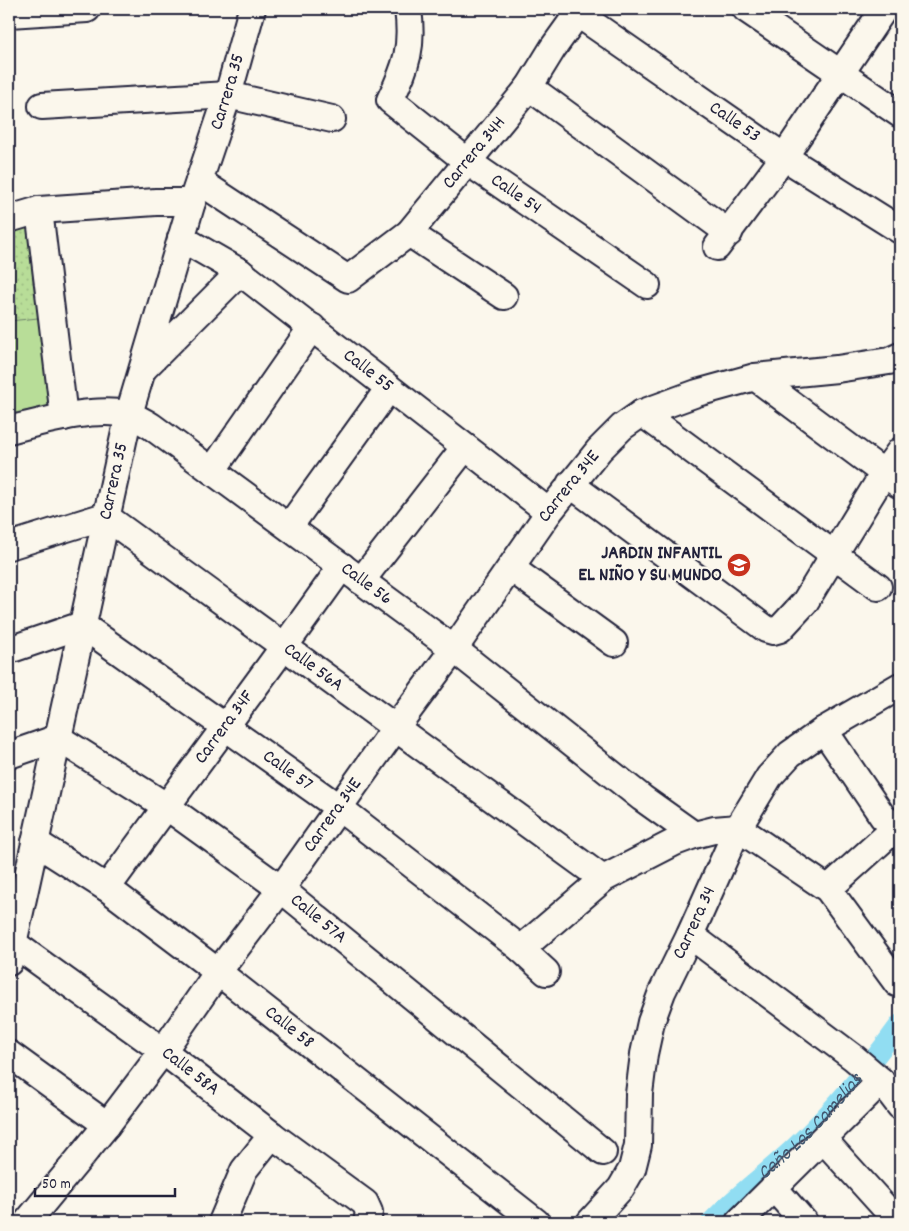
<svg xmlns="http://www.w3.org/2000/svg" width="909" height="1231" viewBox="0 0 909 1231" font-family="Dekko,sans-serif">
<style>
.park{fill:url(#park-dots);stroke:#6d806a}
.pitch{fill:#b8dd98;stroke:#6d806a}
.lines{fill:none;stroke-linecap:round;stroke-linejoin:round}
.canal{stroke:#91ddf2;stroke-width:20}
.minor-casing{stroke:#22223b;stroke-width:30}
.minor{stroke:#fbf7ec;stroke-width:26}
.labels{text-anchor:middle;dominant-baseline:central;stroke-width:4.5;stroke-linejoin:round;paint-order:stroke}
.street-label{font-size:19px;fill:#22223b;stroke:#fbf7ec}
.poi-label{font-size:19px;font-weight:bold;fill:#22223b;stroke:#fbf7ec;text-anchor:end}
.water-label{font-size:20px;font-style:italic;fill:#435a72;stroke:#fbf7ec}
</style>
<defs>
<pattern id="park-dots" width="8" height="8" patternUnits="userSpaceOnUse" patternTransform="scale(1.25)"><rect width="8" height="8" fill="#b8dd98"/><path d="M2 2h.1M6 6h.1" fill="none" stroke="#9ebd84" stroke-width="1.8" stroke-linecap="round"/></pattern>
</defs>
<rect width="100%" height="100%" fill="#fbf7ec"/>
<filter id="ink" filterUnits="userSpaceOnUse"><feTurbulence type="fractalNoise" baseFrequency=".02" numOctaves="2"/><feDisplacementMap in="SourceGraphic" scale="10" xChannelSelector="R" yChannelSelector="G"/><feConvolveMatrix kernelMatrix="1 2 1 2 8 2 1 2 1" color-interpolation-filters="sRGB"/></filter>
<g filter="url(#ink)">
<path class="park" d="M39,210L64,417L9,430V219Z"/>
<path class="pitch" d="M48,317L57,405L9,414V321Z"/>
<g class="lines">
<path class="canal" id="s1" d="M711,1222C737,1194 769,1172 796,1146C835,1109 869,1067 900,1024"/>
<g class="minor-casing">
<g id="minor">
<path id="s2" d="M408,9C413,46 407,66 390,100L468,162L647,285"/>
<path id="s3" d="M571,9L784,157L900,230"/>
<path d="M746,9L900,114"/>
<path d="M9,14L87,9"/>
<path d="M529,87L729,233"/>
<path d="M42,106L228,95L332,119"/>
<path id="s4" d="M199,181L348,279L409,233L529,87L553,48L581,9"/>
<path d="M39,210L64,417"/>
<path d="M9,219L39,210L156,202H192"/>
<path d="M409,233L504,296"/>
<path id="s5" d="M181,238L240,272L549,512"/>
<path d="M717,247L784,157L884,9"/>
<path d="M145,367L240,272"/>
<path d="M755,377L900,485"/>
<path d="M642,413L878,587"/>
<path id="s6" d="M9,430C45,421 91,407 127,414C135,416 144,422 151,426L454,649L642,798L694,835"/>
<path d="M212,471L312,327"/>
<path d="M570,484L766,629L773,631L780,629L805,602L884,473L900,451"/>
<path d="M289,527L389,388"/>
<path id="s7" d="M9,546L105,516L603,879"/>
<path d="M511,568L614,643"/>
<path d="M361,581L465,447"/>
<path id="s8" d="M9,650L82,625L338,807L521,949L546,972"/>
<path d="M824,730L883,817L900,829"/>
<path id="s9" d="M9,755L58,738L166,806L281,889L603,1152"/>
<path id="s10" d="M35,842L107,888L218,972L536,1222"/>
<path id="s11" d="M107,888C185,780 265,675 342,566"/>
<path d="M828,889L900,824"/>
<path d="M690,935L854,1058L881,1081L900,1106"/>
<path id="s12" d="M13,943L163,1051L272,1135L365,1203L369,1212L367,1222"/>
<path d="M521,949L603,879L675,842L694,835L714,830L738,828L828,889L897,983"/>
<path id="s13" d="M9,962L129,414L192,202L228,95L252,9"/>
<path d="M9,1054L107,1125"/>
<path d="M823,1139L898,1222"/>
<path d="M774,1188L804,1222"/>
<path id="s14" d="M27,1222L107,1125L163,1051L218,972L281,889L396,727L454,649L549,512L599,450L622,427L642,413L697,393L755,377L837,369L889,361L900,356"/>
<path d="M222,1222L244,1170L272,1135"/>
<path id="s15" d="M590,1222L621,1188L632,1169L638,1145L639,1094L644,1054L651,1022L662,992L690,935L738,828L769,777L790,754L824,730L900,686"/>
<path d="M739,1222L881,1081"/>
</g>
</g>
<use href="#minor" class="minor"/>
</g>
</g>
<defs>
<g id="school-disc" transform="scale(1.25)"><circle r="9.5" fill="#c8321e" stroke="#fbf7ec"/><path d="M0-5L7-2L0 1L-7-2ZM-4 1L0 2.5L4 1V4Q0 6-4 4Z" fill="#fff"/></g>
</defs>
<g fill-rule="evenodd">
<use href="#school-disc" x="739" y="565"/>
</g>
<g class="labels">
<g class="street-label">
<text stroke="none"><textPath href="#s13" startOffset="898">Carrera 35</textPath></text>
<text stroke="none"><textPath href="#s3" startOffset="199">Calle 53</textPath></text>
<text stroke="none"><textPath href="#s4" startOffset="358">Carrera 34H</textPath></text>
<text stroke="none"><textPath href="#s2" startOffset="252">Calle 54</textPath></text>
<text stroke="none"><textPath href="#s5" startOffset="230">Calle 55</textPath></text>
<text stroke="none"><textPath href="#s13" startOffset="492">Carrera 35</textPath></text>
<text stroke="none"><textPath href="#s14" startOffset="914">Carrera 34E</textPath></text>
<text stroke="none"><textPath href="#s6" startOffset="414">Calle 56</textPath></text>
<text stroke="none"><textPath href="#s7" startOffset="358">Calle 56A</textPath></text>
<text stroke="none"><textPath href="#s11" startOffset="199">Carrera 34F</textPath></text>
<text stroke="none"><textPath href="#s8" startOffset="329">Calle 57</textPath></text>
<text stroke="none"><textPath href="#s14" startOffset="509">Carrera 34E</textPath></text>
<text stroke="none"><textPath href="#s9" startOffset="369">Calle 57A</textPath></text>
<text stroke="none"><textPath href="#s15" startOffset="325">Carrera 34</textPath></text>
<text stroke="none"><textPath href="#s10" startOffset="315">Calle 58</textPath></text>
<text stroke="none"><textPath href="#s12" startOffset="219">Calle 58A</textPath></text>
</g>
<g class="poi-label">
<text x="722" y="554">JARDIN INFANTIL<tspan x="722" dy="22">EL NIÑO Y SU MUNDO</tspan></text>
</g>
<g class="water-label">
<text stroke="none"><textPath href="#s1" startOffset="138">Caño Las Camelias</textPath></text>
</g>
</g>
<rect width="909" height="1231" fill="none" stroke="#fbf7ec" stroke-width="30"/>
<rect x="15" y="15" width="879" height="1201" fill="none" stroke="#22223b" stroke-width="2" filter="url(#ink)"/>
<path d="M35 1188v8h140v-8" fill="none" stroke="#22223b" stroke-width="2.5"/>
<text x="42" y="1188" font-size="15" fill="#22223b" stroke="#fbf7ec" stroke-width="4" paint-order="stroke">50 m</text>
</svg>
